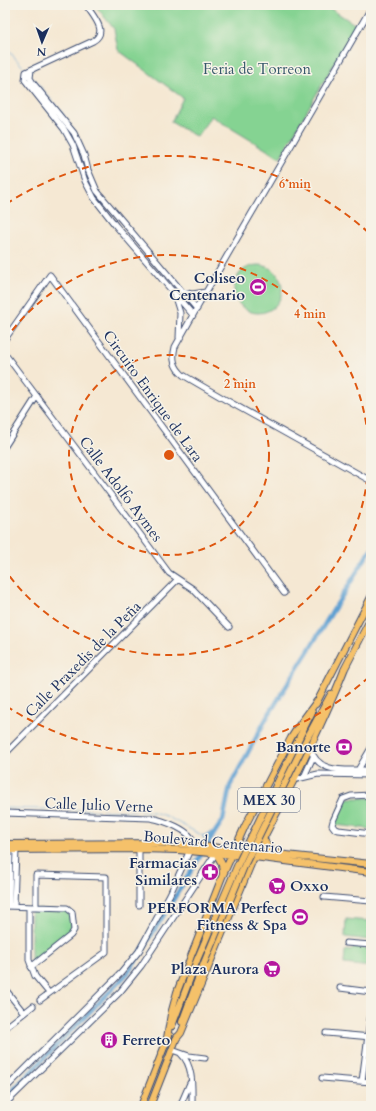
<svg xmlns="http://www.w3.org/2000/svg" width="376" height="1111" viewBox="0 0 376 1111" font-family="Cardo,serif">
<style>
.green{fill:#85d392;stroke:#508178}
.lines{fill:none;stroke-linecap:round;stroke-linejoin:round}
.stream{stroke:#5ea0d2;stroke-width:1}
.canal{stroke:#5ea0d2;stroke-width:4.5}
.minor-casing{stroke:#3c4b70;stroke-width:7}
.major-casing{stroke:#3c4b70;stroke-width:8}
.minor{stroke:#fff;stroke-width:5}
.major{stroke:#f5c16b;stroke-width:6}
.major-bridge-casing{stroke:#3c4b70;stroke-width:8;stroke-linecap:butt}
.major-bridge{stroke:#f5c16b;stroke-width:6}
.ring{fill:none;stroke:#de5710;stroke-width:2;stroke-dasharray:7 5}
.labels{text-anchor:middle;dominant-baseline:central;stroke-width:3;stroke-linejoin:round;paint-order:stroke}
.shield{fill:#f7f3e8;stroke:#5d6a87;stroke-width:1}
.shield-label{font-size:14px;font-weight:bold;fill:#1b2f5e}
.park-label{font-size:15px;fill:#36586b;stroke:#f7f3e8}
.poi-label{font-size:15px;font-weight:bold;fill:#1b2f5e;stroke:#f7f3e8;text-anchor:end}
.street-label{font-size:15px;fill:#1b2f5e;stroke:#f7f3e8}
.centre{fill:#de5710;stroke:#f7f3e8;stroke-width:2}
.ring-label{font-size:12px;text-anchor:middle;font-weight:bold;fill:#de5710;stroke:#f7f3e8;stroke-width:3;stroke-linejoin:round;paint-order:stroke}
</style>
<rect width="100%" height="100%" fill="#f7f3e8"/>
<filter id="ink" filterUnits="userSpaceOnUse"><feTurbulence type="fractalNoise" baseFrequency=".025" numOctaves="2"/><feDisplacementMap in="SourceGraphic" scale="8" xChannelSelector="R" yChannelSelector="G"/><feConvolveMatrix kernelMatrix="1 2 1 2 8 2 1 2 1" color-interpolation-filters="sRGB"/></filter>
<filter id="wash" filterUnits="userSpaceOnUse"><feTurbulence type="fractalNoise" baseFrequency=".012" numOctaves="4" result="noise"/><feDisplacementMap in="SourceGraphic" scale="16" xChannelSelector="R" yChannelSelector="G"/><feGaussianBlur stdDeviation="0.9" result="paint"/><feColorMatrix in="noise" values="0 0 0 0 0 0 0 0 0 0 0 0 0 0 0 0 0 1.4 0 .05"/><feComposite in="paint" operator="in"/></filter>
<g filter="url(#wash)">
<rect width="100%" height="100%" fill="#f5e8d3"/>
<path class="green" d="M95,5H325L356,25L280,158L211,116L197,137L171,122L183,98L118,50L114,29Z
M234 289a24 24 0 1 1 48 0a24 24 0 1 1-48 0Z
M348,798H371V829L335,825C334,817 342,804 348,798Z
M370,907L371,908V940L345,937L346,919L368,921Z
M31,909L67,910L71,914L72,929L70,934L31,965Z
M354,947L371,949L370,967L344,964L345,951L352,949Z
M370,1039H371V1075L366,1072L365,1067Z"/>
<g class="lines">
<path class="stream" d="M5,47L25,69
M34,79L64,115
M5,808L153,812L166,816L205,837"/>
<path class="canal" d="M205,837L215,832L223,820L230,786L266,719L371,549
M5,1098L128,973L215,832"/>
</g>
</g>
<g filter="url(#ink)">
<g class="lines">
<g class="minor-casing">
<path id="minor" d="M86,5C93,16 109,32 93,41L26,72L25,80L64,129L73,145L85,181L94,198L116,226L193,315
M371,8L206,292L175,347C172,359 174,367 183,375L226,400L371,481
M31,70L30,78L33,83L74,133L84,155L88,170L97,191L197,309
M182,292L192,294L206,292
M175,297L180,313L179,338
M5,339L50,275L284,593
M5,354L105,487L169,573L193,589L229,627
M5,446L37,396
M310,747C317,776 348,769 371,770
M5,754L177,580
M358,770L371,748
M304,777L313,757
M293,780L318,774L371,775
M371,795L351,796L343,799L333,821L332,825L335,829L339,830L371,834
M5,813L150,818C163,820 192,830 194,844
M324,897L371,901
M139,905V849L140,847
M5,906L67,908L72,912L74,930L71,935L31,967
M9,906L10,850
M14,906L16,850
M29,907V960L35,976L49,993
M36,907V875L106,877V952L40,1000
M346,943L371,945
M340,988L371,992
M5,989L24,1013
M5,1028L33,1006
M326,1033L371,1037
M172,1050L189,1056L205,1058
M181,1054C194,1066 192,1089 192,1106
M322,1078L371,1082
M362,1081L371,1012
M5,1089L121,973L139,951L170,894L190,850
M5,1104L120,992L141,966L216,853
M180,1106L190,1083"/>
</g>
<g class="major-casing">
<path id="major" d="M344,670L371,618
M316,704L371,597
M300,736L312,712
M307,738L331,694
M263,838L268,847L277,853
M5,844L172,843L371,864
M5,850L139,849L178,850L254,857L371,872
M216,853L222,864L223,874
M182,1022L204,963
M172,1026L197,960
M167,1038L171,1014L177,992L222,877L245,826L291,738L300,724L317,701
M176,1039L181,1033L254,857C262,841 270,825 279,809C303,763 326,716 345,668
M141,1106L169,1035
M150,1106L177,1037"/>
</g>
<use href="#minor" class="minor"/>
<use href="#major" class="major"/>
<g class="major-bridge-casing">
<path id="major-bridge" d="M197,960L238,864L300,736
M204,963L245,864L307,738"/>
</g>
<use href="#major-bridge" class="major-bridge"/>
</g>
</g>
<g class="ring">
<circle cx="169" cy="455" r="100"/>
<path d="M5 340A200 200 0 1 1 5 570"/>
<path d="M369 677A299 299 0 0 1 6 706M6 204A299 299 0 0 1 369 233"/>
</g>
<defs>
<g id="stadium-disc" transform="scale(0.9)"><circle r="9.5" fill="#b5179e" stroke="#f7f3e8"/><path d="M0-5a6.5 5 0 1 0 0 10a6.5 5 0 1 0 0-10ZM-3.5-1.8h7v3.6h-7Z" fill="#fff"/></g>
<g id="bank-disc" transform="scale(0.9)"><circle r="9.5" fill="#b5179e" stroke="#f7f3e8"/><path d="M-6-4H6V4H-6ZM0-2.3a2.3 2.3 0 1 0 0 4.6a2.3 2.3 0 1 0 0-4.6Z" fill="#fff"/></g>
<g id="pharmacy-disc" transform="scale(0.9)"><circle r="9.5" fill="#b5179e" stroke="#f7f3e8"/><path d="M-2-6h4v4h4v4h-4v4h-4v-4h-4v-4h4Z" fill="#fff"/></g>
<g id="supermarket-disc" transform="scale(0.9)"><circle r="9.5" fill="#b5179e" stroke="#f7f3e8"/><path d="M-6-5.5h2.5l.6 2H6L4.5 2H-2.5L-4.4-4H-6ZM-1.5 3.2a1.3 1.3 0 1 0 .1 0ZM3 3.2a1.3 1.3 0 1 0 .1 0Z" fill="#fff"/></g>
<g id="building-disc" transform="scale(0.9)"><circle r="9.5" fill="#b5179e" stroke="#f7f3e8"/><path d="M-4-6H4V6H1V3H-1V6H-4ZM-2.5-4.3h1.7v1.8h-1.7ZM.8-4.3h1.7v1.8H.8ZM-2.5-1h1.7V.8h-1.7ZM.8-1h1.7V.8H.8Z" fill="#fff"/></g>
</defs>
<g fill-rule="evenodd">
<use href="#stadium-disc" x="258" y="287"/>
<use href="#bank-disc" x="344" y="747"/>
<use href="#pharmacy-disc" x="210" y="872"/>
<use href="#supermarket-disc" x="277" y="886"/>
<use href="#stadium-disc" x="300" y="917"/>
<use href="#supermarket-disc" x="272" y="969"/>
<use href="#building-disc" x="109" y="1040"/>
</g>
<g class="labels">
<rect class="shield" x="238" y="788" width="62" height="24" rx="3"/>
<g class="shield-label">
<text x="269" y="800">MEX 30</text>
</g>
<g class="park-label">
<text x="257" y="69">Feria de Torreon</text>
</g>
<g class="poi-label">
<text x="245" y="278">Coliseo<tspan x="245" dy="17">Centenario</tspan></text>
<text x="331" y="747">Banorte</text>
<text x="197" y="863">Farmacias<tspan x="197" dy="17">Similares</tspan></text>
<text x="290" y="886" text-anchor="start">Oxxo</text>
<text x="287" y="908">PERFORMA Perfect<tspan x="287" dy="17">Fitness &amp; Spa</tspan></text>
<text x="259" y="969">Plaza Aurora</text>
<text x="122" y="1040" text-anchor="start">Ferreto</text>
</g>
<g class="street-label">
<text transform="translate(153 396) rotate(54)">Circuito Enrique de Lara</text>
<text transform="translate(121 489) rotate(53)">Calle Adolfo Aymes</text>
<text transform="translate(83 659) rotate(-45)">Calle Praxedis de la Peña</text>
<text transform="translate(99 805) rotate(2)">Calle Julio Verne</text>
<text transform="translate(213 842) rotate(5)">Boulevard Centenario</text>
</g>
</g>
<circle cx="169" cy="455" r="6" class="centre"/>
<g class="ring-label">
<text x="295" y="188">6 min</text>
<text x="310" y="318">4 min</text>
<text x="240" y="388">2 min</text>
</g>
<rect width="376" height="1111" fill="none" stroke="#f7f3e8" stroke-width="20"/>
<g transform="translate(42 42) rotate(182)" stroke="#f7f3e8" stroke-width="3" paint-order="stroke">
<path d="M0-3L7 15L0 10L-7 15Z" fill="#1b2f5e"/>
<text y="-6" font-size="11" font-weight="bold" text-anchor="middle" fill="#1b2f5e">N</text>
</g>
</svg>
